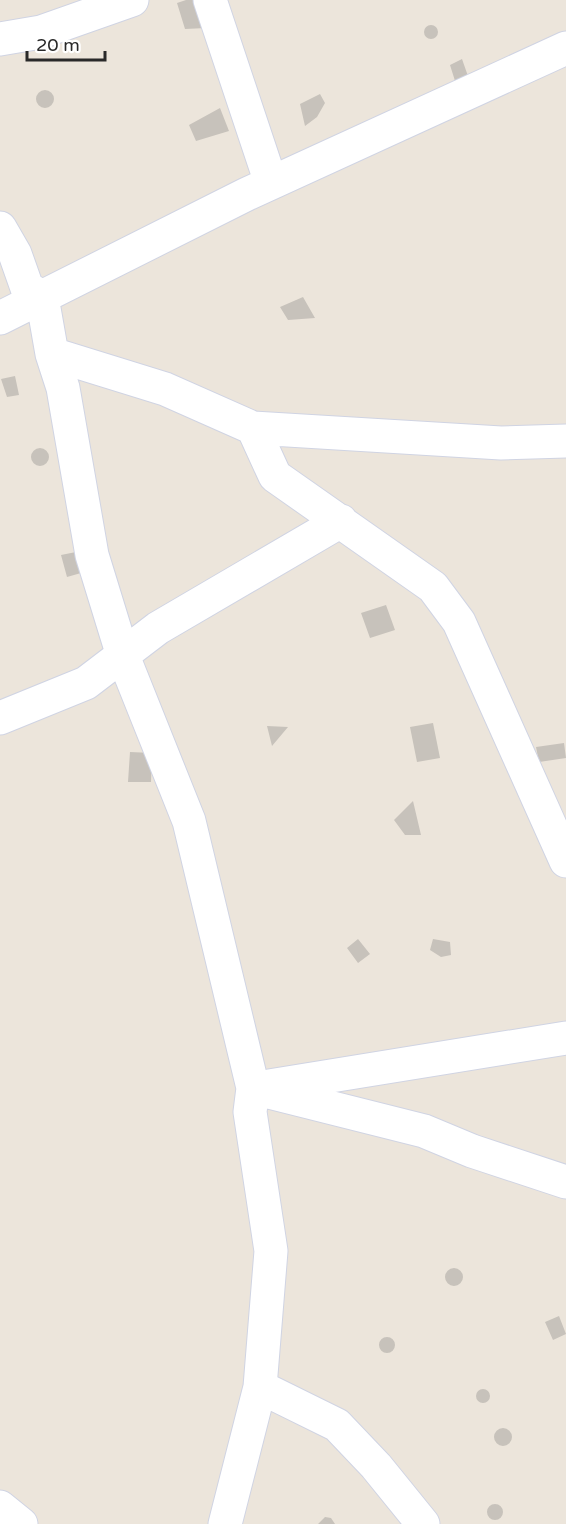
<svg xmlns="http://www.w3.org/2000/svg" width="566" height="1524" viewBox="0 0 566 1524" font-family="'Varela Round',sans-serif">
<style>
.building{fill:#c7c2bb}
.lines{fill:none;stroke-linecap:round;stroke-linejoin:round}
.minor-casing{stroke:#d0d4e3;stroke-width:35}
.minor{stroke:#fff;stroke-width:33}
</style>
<rect width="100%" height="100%" fill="#ece5db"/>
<path class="building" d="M186,0H197L206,28L185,29L177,3Z
M424 32a7 7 0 1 1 14 0a7 7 0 1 1-14 0Z
M462,59L469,79L456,84L450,65Z
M36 99a9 9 0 1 1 18 0a9 9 0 1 1-18 0Z
M320,94L325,103L317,117L305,126L300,104Z
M220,108L229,131L196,141L189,125Z
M303,297L315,318L288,320L280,307Z
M15,376L19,395L7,397L1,379Z
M31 457a9 9 0 1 1 18 0a9 9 0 1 1-18 0Z
M76,552L81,573L67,577L61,555Z
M386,605L395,630L370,638L361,613Z
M433,723L440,758L417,762L410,727Z
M267,726L288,727L272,746Z
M564,743L566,758L539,762L536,747Z
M130,752L152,753L151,782H128Z
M413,801L421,835H405L394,820Z
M358,939L370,954L358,963L347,948Z
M433,939L450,942L451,955L441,957L430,950Z
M445 1277a9 9 0 1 1 18 0a9 9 0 1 1-18 0Z
M559,1316L566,1334L553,1340L545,1322Z
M379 1345a8 8 0 1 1 16 0a8 8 0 1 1-16 0Z
M476 1396a7 7 0 1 1 14 0a7 7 0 1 1-14 0Z
M494 1437a9 9 0 1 1 18 0a9 9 0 1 1-18 0Z
M487 1512a8 8 0 1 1 16 0a8 8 0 1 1-16 0Z
M325,1517L331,1518L335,1524H318Z"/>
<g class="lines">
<g class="minor-casing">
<path id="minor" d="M210,0L271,183
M0,39L41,32L132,0
M0,228L15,254L27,288L42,297L52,354L63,388L92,555L123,656L189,821L253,1088L250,1112L271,1251L260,1387L225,1524
M0,318L247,194L566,48
M52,354L165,389L253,428L501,443L566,441
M253,428L275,476L433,587L459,622L566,861
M0,718L86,683L158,628L341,521
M269,1086L566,1038
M253,1088L424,1131L472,1151L566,1182
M260,1387L337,1425L376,1466L423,1524
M0,1507L21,1524"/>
</g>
<use href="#minor" class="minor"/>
</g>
<path d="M27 51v9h78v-9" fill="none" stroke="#292929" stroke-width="3"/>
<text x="36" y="51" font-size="18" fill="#292929" stroke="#ffffff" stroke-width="4.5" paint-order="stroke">20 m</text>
</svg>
